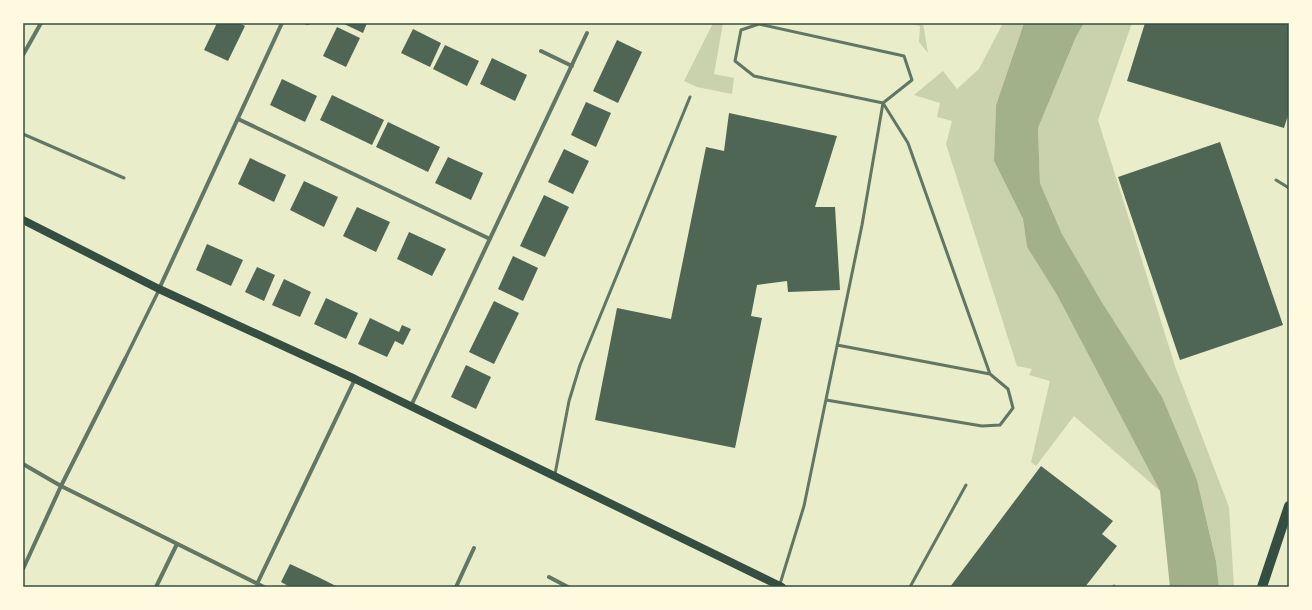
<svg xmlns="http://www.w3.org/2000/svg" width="1312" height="610" viewBox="0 0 1312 610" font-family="'Space Grotesk',sans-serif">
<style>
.green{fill:#cad2ad}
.water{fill:#a3b18a}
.building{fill:#4f6655}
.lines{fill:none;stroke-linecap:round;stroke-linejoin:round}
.service{stroke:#617663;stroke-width:3}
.pedestrian{stroke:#617663;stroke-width:3.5}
.minor{stroke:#617663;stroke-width:4}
.secondary{stroke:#344e41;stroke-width:8}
.primary{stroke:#344e41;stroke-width:10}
.neatline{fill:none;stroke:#344e41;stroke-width:1.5}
</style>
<rect width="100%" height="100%" fill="#e9edc9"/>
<path class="green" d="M713,23H723L714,74L734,78L732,94L697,87L684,81Z
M908,23H923L928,53L919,42L920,26Z
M1003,23H1024L996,105L994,161L1023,219L1027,247L1057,295L1160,491L1074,416L1036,466L1031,462L1050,381L1029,375L1032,369L1017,366L946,144L952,121L937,117L940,103L914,95L943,71L957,89L979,69Z
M1084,23H1132L1098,120L1175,366L1229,507L1234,587H1219L1216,561L1197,480L1103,304L1062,234L1040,183L1038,128L1076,37Z"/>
<path class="water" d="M1024,23H1084L1076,37L1038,128L1040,183L1062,234L1103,304L1162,397L1197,480L1216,561L1219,587H1170L1160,491L1057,295L1027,247L1023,219L994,161L996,105Z"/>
<path class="building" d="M217,23H239L245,26L228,61L204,50Z
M342,23H367L363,33Z
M1145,23H1289V112L1284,128L1127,81Z
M337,27L360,38L346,67L323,56Z
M413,29L441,43L430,67L401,53Z
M617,40L642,52L618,103L593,91Z
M445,45L479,61L467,86L433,69Z
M492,58L527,75L515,101L480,84Z
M282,79L317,96L305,122L270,105Z
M332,95L384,120L372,145L320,120Z
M586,102L611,113L596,147L571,135Z
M729,113L837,136L815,207H835L840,290L788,292L787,281L757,285L751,316L762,318L735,448L595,420L617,308L671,319L706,147L724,151Z
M388,122L440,147L428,172L376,147Z
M1220,142L1283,325L1180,360L1118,177Z
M564,149L589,161L573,194L548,182Z
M448,157L483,173L471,200L435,183Z
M250,158L286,175L274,202L238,184Z
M304,181L338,197L324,227L290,210Z
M544,195L569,207L545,257L520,246Z
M357,207L390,222L376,252L343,236Z
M409,232L446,249L432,276L397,259Z
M207,244L243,260L231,286L196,270Z
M513,256L538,268L523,301L498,289Z
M257,267L275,275L264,301L245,292Z
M284,279L311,292L300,317L272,305Z
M326,298L358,313L346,339L314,324Z
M494,301L519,313L494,364L469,352Z
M370,318L399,332L402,325L411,329L403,345L395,341L387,357L358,344Z
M466,365L491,377L476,409L451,397Z
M1041,466L1113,521L1102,534L1117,546L1085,587H950Z
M290,564L318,577L338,587H290L281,582Z"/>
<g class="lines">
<path class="service" d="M23,134L124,178
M1276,180L1289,188
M826,400L982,426L1000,425L1013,408L1008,389L990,374L837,345
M555,474L569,401L580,365L690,97
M780,584L804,506L862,225L883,103L754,76L735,61L741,30L759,24L904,56L912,80L883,103L908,143L990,374
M910,587L966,485
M1113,587L1114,586"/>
<path class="pedestrian" d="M125,359L159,290"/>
<path class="minor" d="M307,23H308
M541,51L572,66
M23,55L41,23
M238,119L490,239
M159,289L282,23
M411,406L587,33
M23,464L61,486L264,587
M23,569L61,486L125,359
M549,577L568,587
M257,584L355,379
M156,587L177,544
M456,587L474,548"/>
<path class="secondary" d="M23,220L159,289L355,379L782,587"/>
<path class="primary" d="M1262,587L1289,506"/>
</g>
<rect width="1312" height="610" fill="none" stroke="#fefae0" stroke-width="48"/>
<rect x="24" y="24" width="1264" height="562" class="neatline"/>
</svg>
